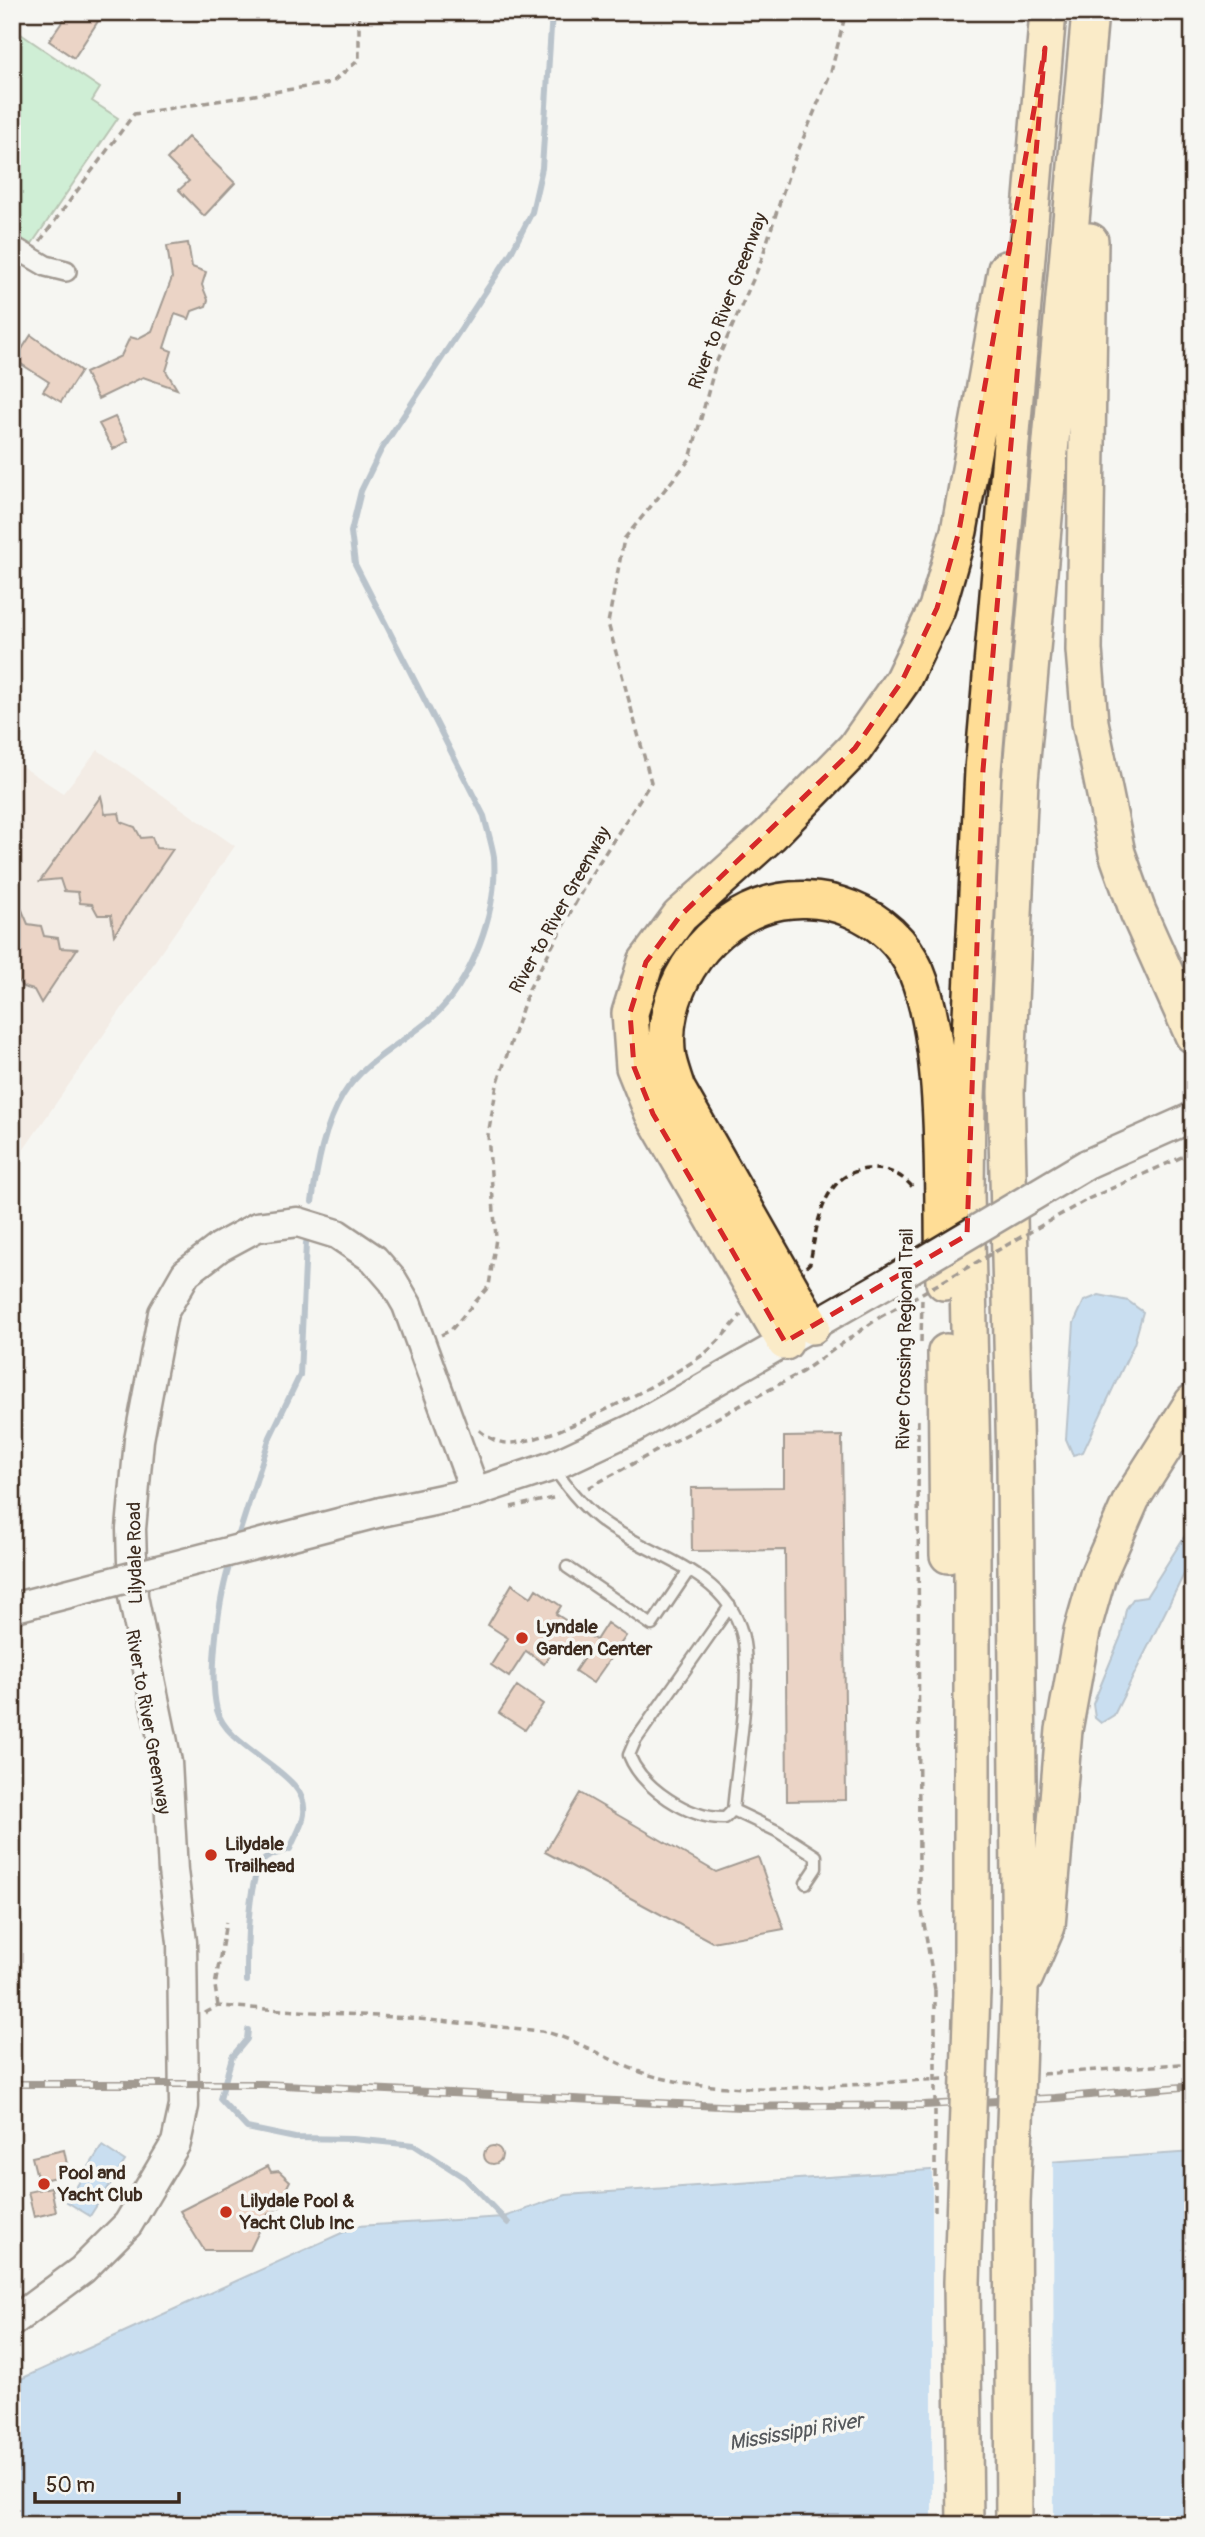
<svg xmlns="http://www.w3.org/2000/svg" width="1205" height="2537" viewBox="0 0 1205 2537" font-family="Pangolin,sans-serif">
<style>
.built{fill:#efe0d5}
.green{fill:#a1e5b1;stroke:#6e8868;stroke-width:2}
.water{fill:#92c2ee;stroke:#6f859b;stroke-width:2}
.pier{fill:#f6f6f2}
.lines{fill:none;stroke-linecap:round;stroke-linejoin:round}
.stream{stroke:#6f859b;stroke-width:6}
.building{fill:#deac90;stroke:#3b2a1e;stroke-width:2}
.lane-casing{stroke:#3b2a1e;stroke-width:15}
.street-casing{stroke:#3b2a1e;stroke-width:24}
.secondary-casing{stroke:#3b2a1e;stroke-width:33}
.highway-casing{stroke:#3b2a1e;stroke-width:40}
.path{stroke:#3b2a1e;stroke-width:3.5;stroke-dasharray:7 5;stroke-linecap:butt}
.lane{stroke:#f6f6f2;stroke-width:10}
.street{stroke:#f6f6f2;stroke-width:19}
.secondary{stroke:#f6f6f2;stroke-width:28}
.highway{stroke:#ffdd96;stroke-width:35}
.rail-casing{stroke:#3b2a1e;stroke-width:8}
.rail{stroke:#f6f6f2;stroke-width:5;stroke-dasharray:16;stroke-linecap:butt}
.secondary-bridge-casing{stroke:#3b2a1e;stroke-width:33;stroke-linecap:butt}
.highway-bridge-casing{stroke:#3b2a1e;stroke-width:40;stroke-linecap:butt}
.path-bridge{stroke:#3b2a1e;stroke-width:3.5;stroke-dasharray:7 5;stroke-linecap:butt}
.secondary-bridge{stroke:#f6f6f2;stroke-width:28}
.highway-bridge{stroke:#ffdd96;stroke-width:35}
.marked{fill:none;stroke:#d62828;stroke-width:5;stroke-dasharray:14 9;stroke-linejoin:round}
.poi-dot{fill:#c8321e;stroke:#f6f6f2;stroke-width:2.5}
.labels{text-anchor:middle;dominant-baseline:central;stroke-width:7;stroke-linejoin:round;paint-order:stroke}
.street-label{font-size:19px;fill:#3b2a1e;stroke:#f6f6f2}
.poi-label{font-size:19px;font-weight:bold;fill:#3b2a1e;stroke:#f6f6f2;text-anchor:start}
.water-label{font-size:21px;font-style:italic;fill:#55585c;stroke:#f6f6f2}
</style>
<rect width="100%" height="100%" fill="#f6f6f2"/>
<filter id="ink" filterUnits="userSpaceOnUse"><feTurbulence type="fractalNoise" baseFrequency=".0143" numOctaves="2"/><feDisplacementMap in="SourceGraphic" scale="14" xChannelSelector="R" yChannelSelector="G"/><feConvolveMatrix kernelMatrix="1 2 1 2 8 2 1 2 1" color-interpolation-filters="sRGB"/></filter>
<g filter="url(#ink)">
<path class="built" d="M98,750L235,846L22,1152L12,1154V760L63,793Z"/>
<path class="green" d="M12,28L100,88L92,101L118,118L31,245L12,233Z"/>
<path class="water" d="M1099,1295L1128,1301L1143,1312L1134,1344L1083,1452L1073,1455L1066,1439L1074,1323L1084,1301Z
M1193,1523V1556L1114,1715L1101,1723L1095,1718L1093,1704L1121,1636L1126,1609L1133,1599L1146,1597Z
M102,2146L125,2161L90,2216L67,2202Z
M1193,2152V2525H12V2383L357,2226L504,2217L566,2195Z"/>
<path class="pier" d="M1053,2158L1054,2525H932V2166Z"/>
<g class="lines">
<path class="stream" d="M312,1202C317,1166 324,1126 343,1095C364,1061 403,1043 432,1018C472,982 498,911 494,857C492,844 487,829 484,816L355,564L351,532L361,491L381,450L511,253L532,212L542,168L552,12
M237,1540L270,1437L300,1375L306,1243
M231,1560C219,1596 208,1673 217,1710C228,1753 316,1773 303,1819C300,1829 294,1839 290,1849C283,1852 271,1854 265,1859C246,1874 247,1957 247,1981
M248,2030L247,2039L232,2057L220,2099L247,2128L295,2138L353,2139L414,2145L465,2178L508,2223"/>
</g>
<path class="building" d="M69,12H104L74,58L49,41Z
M188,137L235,183L204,216L179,190L189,181L167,159Z
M188,243L192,267L206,272L202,285L208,300L206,306L192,311L189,319L175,314L164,348L172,351L166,371L177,389L143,377L98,399L85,373L121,356L130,337L137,339L152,331L172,278L167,246Z
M31,335L81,371L61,402L43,391L49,382L15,360Z
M115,417L128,441L113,449L99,424Z
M101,796L105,814L119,813L121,822L135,827L141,838L152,837L156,848L173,849L114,935L111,915H98L92,904L80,903L78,892L64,891L60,879L40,881Z
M22,910L28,924L41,926L44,936L58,938L60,948L77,949L41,1003L34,990L23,987L12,974V924Z
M842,1436L846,1800L787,1801L785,1550L692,1551L691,1488L784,1487V1437Z
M512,1584L531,1597L536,1589L561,1606L556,1614L596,1640L607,1623L626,1636L593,1683L575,1671L583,1659L559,1643L544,1664L526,1651L509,1677L491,1665L508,1638L488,1625Z
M517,1686L543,1704L525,1730L499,1713Z
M580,1793L716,1872L758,1857L784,1929L712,1942L545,1852Z
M484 2155a9 9 0 1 1 18 0a9 9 0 1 1-18 0Z
M64,2150L69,2174L38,2181L32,2157Z
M268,2166L271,2172L279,2171L290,2181L284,2193L288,2202L268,2214L264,2228L260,2229L250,2250H204L180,2211Z
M51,2187L56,2212L34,2217L28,2192Z"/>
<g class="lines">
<g class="lane-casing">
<path id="lane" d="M553,1467C567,1487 580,1504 599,1519C648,1558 733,1570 744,1643C751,1686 737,1764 733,1810L725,1818C689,1819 642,1788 629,1755L635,1741L730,1606
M567,1567L652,1625L689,1570
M733,1810L777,1831L816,1856V1868L806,1883"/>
</g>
<g class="street-casing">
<path id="street" d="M12,246L46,266L66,271"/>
</g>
<g class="secondary-casing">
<path id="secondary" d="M1087,1164L1193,1117
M381,1512L475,1492L553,1466L634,1428L892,1280
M12,2322L82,2270L128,2224L176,2143L184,2106L182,1942L173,1871L167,1762L133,1596L131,1529L139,1440L163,1313L186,1273L220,1247L257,1227L298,1222L337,1234L374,1259L393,1281L407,1305L475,1492"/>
</g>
<g class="highway-casing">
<path id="highway" d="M1090,241L1084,650L1090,722L1117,853L1138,912L1193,1035
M812,1326L677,1089C674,1079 670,1069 668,1059C658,995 701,929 760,907C819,885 891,913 916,971C949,1050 941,1194 944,1282
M785,1342L653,1114L634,1067L630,1013L646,962L680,916L770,835L855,748L902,681L937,608L959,531L1006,269
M946,1352L948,1555
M1025,1977L1047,1926L1064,1730L1082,1631L1098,1575L1132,1498L1193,1402
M1020,1989L1015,1464L1006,1092L1020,781L1090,12
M972,1991V1464L966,1192L967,1097L983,770L1048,12"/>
</g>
<path class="path" d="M40,241L134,114L331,83L359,60V12
M1088,1199L1193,1152
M806,1267L810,1263C817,1227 821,1173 868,1169C888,1168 902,1174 915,1190
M441,1335L451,1330L489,1286L496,1238L488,1135L497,1085L528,991L589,878L651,782L608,623L624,539L690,459L716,363L760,264L790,170L831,72L846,12
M921,1342L922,1298
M918,1420L919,1893L935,1990
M479,1430C487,1437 497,1443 508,1443C550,1444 668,1380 704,1354C718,1343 729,1329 741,1315
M588,1488L802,1372L880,1317
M511,1507L558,1497
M218,2006L215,1986L226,1922
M205,2013L218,2006L408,2018L542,2031C584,2041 620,2069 661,2078C746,2098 856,2083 944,2079
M1042,2074L1193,2063"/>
<use href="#lane" class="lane"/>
<use href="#street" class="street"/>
<use href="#secondary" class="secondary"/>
<use href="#highway" class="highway"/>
<g class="rail-casing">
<path id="rail" d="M12,2084H262L741,2107L923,2105L1055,2098L1193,2086"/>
</g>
<use href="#rail" class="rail"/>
<g class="secondary-bridge-casing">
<path id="secondary-bridge" d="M892,1280L1087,1164
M12,1608L381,1512"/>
</g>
<g class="highway-bridge-casing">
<path id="highway-bridge" d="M965,2525L962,2282L972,1991
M1014,2525L1012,2203L1020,1989"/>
</g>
<path class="path-bridge" d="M880,1317L1088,1199
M935,1990V2211"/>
<use href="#secondary-bridge" class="secondary-bridge"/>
<use href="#highway-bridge" class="highway-bridge"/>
</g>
</g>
<path d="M0 0H1205V2537H0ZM1045,48L983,770L967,1235L785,1342L653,1114L634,1067L630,1013L646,962L680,916L855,748L902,681L937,608L959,531Z" fill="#f6f6f2" fill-opacity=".55" fill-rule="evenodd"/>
<path class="marked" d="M1045,48L983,770L967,1235L785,1342L653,1114L634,1067L630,1013L646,962L680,916L855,748L902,681L937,608L959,531Z"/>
<g class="poi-dot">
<circle cx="522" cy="1638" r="7"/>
<circle cx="211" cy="1855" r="7"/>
<circle cx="44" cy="2184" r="7"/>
<circle cx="226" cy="2212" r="7"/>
</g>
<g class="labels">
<g class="street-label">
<text transform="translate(728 301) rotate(-69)">River to River Greenway</text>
<text transform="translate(560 910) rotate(-61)">River to River Greenway</text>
<text transform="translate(905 1339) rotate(-89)">River Crossing Regional Trail</text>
<text transform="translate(135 1553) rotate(-91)">Lilydale Road</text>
<text transform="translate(148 1722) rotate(80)">River to River Greenway</text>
</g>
<g class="poi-label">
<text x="536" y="1627">Lyndale<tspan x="536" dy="22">Garden Center</tspan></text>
<text x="225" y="1844">Lilydale<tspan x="225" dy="22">Trailhead</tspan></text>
<text x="58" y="2173">Pool and<tspan x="58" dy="22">Yacht Club</tspan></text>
<text x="240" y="2201">Lilydale Pool &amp;<tspan x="240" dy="22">Yacht Club Inc</tspan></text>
</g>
<g class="water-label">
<text transform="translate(796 2432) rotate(-10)">Mississippi River</text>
</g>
</g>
<rect width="1205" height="2537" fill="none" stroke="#f6f6f2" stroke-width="42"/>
<rect x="21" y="21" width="1163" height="2495" fill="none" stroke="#3b2a1e" stroke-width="2.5" filter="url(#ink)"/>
<path d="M35 2492v10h144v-10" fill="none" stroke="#3b2a1e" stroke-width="3.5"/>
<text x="46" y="2492" font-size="21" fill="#3b2a1e" stroke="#f6f6f2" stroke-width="5" paint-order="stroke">50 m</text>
</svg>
